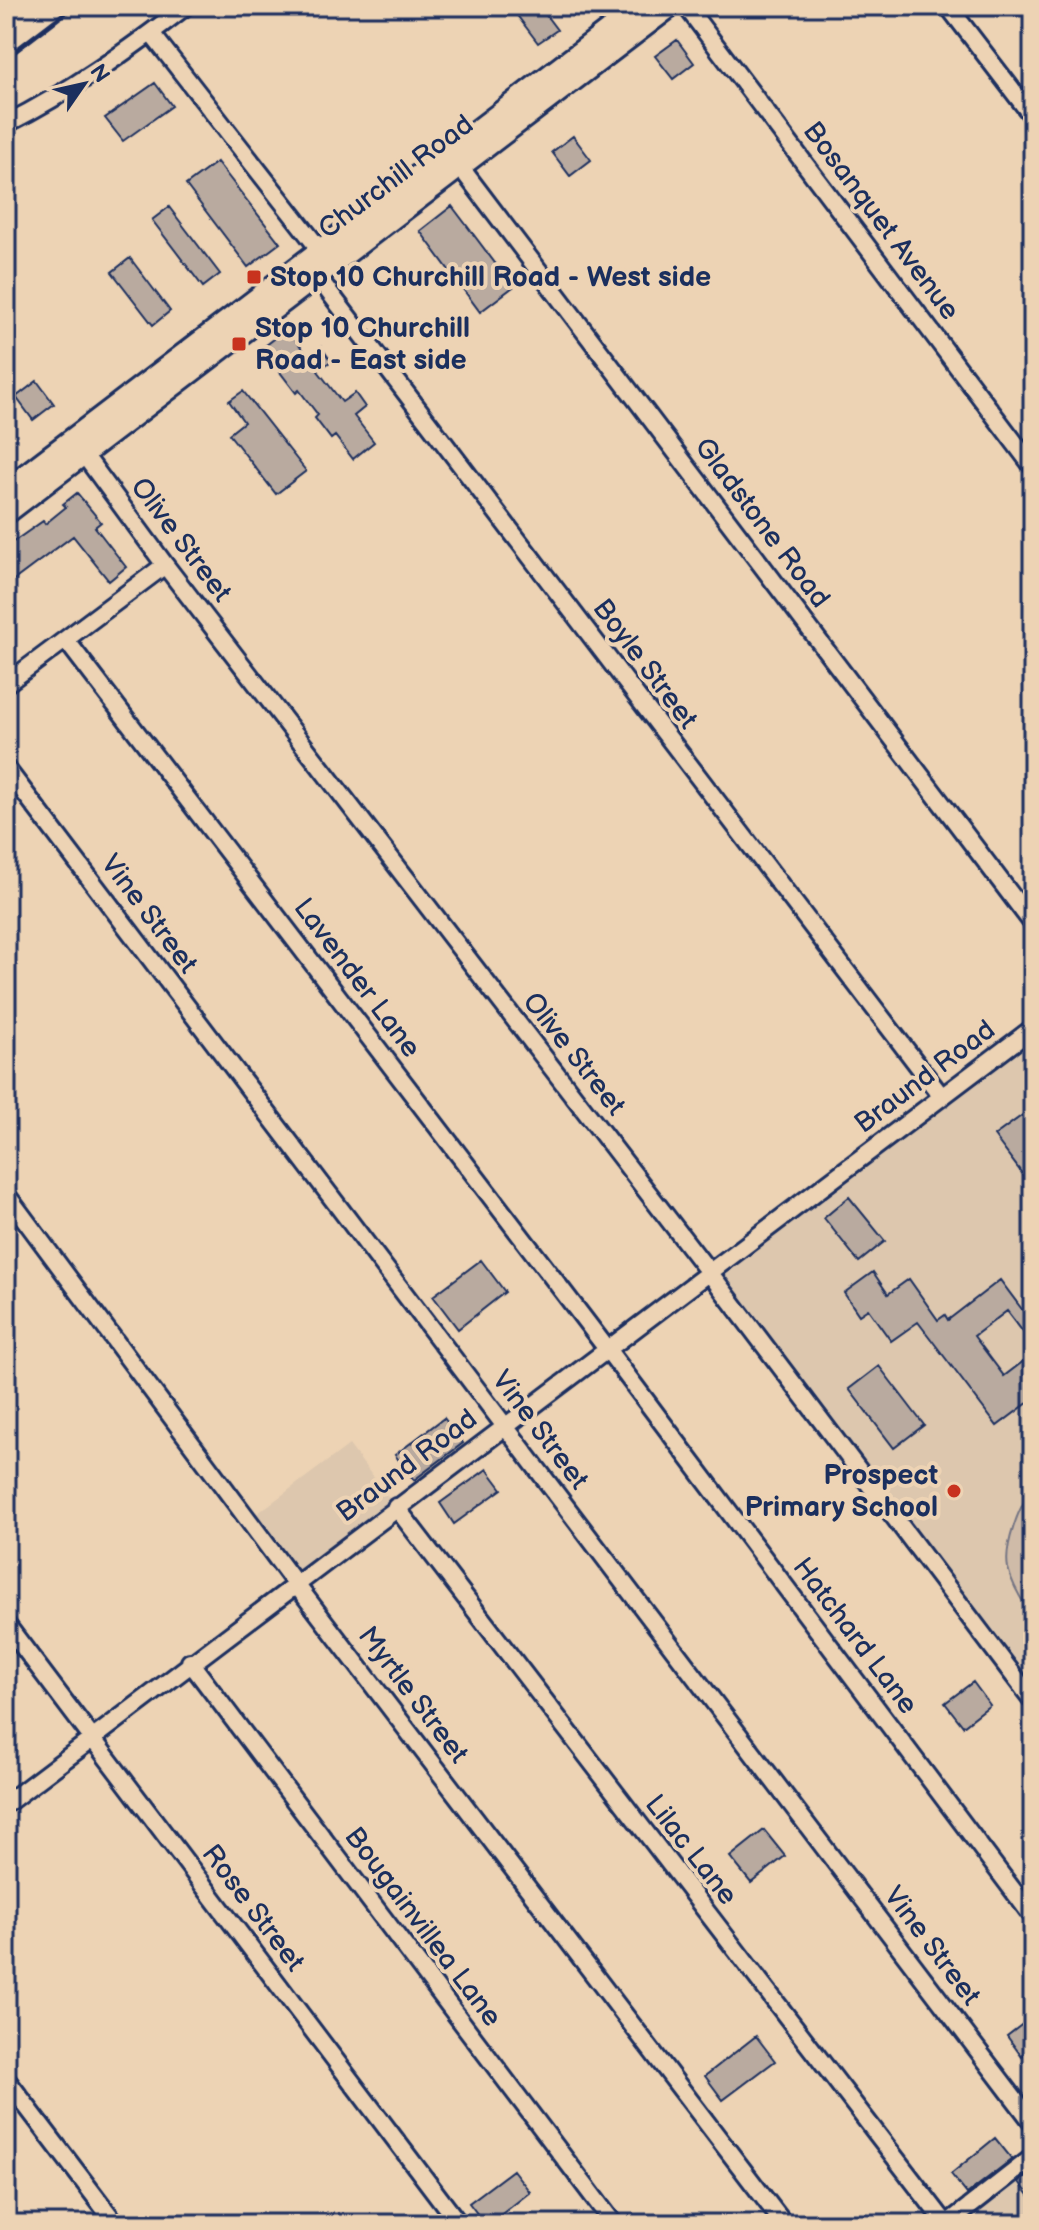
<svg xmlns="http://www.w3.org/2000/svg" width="1039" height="2230" viewBox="0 0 1039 2230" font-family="'Balsamiq Sans',sans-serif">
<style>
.built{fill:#ddc7ae}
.green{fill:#cfbba8;stroke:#757583;stroke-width:2}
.building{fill:#b9aa9f;stroke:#1b2f5e;stroke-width:2}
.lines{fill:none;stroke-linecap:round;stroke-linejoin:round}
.minor-casing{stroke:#1b2f5e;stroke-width:22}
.major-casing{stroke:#1b2f5e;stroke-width:28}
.minor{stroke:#edd3b4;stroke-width:16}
.major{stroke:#edd3b4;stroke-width:22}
.rail{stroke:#1b2f5e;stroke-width:5}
.poi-dot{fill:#c8321e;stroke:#edd3b4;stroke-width:3}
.labels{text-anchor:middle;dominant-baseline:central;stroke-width:8;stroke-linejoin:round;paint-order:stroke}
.street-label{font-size:28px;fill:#1b2f5e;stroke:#edd3b4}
.poi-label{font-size:28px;font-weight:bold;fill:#1b2f5e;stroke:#edd3b4;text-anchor:start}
</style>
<rect width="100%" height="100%" fill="#edd3b4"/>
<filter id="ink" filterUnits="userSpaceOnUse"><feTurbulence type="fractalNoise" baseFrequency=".0125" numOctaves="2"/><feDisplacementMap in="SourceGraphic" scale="16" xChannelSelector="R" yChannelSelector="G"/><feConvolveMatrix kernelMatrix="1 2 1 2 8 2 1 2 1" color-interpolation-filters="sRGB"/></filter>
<g filter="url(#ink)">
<path class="built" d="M1033,1028V1701L709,1272Z
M349,1445L396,1507L295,1583L250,1519Z
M1033,2157V2224H947Z"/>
<path class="green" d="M1033,1490V1630L1025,1619L1031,1614C1022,1601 1012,1585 1008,1568C1004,1548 1018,1505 1033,1490Z"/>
<path class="building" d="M510,6H539L557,30L538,43Z
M677,40L694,63L673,79L655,56Z
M155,83L172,106L123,141L105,118Z
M573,136L591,160L570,176L552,152Z
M217,162L280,243L248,267L186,185Z
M452,206L513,287L480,312L420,231Z
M169,207L220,274L203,287L152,220Z
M130,258L170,311L153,325L112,272Z
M287,329L308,356L321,347L331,361L318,371L342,402L355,393L365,407L354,416L374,442L353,459L335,436L331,439L315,418L318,415L299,390L296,393L280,372L283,369L265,346Z
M37,381L54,404L33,420L16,397Z
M243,391L306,471L276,494L229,434L244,422L229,401Z
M77,493L101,522L95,527L126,567L109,581L73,536L6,586V547L43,521L45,524L66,507L63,504Z
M1024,1114L1033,1126V1188L994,1136Z
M849,1197L885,1241L859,1262L824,1218Z
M481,1260L505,1292L458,1329L433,1296Z
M873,1272L888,1294L909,1279L938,1320L945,1315L948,1320L1000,1280L1033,1324V1345L1007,1311L974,1336L1004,1376L1033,1354V1399L997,1426L918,1322L891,1341L868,1309L859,1315L844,1293Z
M879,1366L924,1425L894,1448L849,1389Z
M444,1418L463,1443L414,1480L395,1455Z
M487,1469L502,1489L454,1524L440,1503Z
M973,1682L990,1705L963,1726L945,1703Z
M764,1830L785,1856L751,1883L730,1857Z
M1033,2016V2048L1022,2057L1007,2036Z
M756,2036L775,2061L723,2100L705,2076Z
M995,2138L1012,2159L967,2194L951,2174Z
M513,2170L530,2192L489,2224H485L469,2203Z
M1033,2171V2200L1019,2182Z"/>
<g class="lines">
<g class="minor-casing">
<path id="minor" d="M686,6L1033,467
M948,6L1033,117
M151,33L327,259
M6,124C70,92 130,49 186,6
M455,160L1033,924
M310,267L942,1097
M77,445L165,565L709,1272L1033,1701
M66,640L607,1349L1033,1917
M6,684L165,565
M6,768L1033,2123
M6,1194L295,1583L784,2224
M396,1507L946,2224
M6,1624L459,2224
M190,1662L614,2224
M6,1804L1033,1028
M6,2079L116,2224
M947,2224L1033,2157"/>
</g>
<g class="major-casing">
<path id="major" d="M6,491L642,6
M6,512L669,6"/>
</g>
<use href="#minor" class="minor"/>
<use href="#major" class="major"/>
<path class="rail" d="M6,14L16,6
M6,58L74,6"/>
</g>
</g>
<g class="poi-dot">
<rect x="246" y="269" width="16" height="16" rx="4"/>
<rect x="231" y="336" width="16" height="16" rx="4"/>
<circle cx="954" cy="1491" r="8"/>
</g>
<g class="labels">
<g class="street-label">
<text transform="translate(396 177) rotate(-37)">Churchill Road</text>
<text transform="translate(881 221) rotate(53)">Bosanquet Avenue</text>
<text transform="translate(762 523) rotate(53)">Gladstone Road</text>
<text transform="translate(181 540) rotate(53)">Olive Street</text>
<text transform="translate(645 664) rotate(53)">Boyle Street</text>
<text transform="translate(149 914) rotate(53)">Vine Street</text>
<text transform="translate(357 978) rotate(53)">Lavender Lane</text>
<text transform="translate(574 1054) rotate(52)">Olive Street</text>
<text transform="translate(925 1077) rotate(-37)">Braund Road</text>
<text transform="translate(540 1430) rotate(53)">Vine Street</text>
<text transform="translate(407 1466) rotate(-37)">Braund Road</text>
<text transform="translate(855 1636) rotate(53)">Hatchard Lane</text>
<text transform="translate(413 1695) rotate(53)">Myrtle Street</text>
<text transform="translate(691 1850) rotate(52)">Lilac Lane</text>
<text transform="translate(253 1908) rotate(53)">Rose Street</text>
<text transform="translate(423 1927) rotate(53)">Bougainvillea Lane</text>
<text transform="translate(932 1946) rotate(53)">Vine Street</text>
</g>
<g class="poi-label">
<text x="270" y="277">Stop 10 Churchill Road - West side</text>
<text x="255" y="328">Stop 10 Churchill<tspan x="255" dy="32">Road - East side</tspan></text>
<text x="938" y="1475" text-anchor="end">Prospect<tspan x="938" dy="32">Primary School</tspan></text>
</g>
</g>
<rect width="1039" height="2230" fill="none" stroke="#edd3b4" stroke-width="32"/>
<rect x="16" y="16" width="1007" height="2198" fill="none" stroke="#1b2f5e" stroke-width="3" filter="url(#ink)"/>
<g transform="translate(84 84) rotate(56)" stroke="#edd3b4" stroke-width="6" paint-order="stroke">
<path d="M0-6L14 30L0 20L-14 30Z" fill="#1b2f5e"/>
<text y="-12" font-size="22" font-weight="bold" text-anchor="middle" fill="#1b2f5e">N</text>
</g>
</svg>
